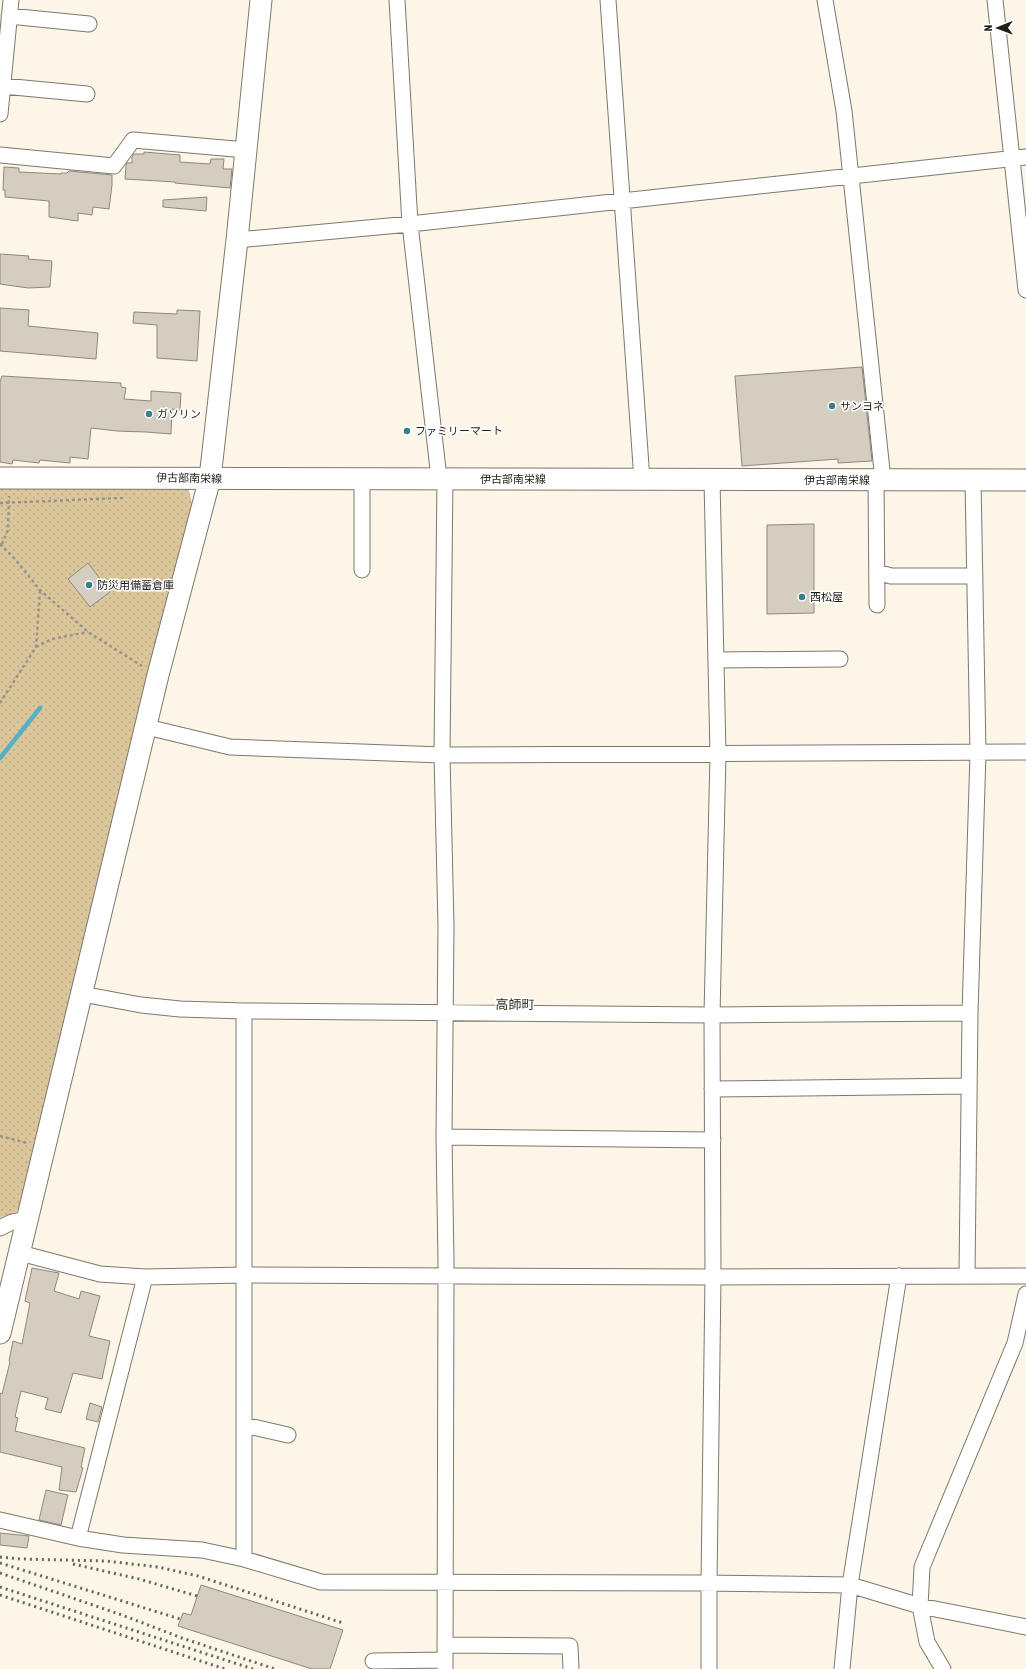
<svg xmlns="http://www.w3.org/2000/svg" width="1026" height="1669" viewBox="0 0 1026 1669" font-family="'Asap Condensed','Noto Sans JP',sans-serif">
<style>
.park{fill:url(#park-dots)}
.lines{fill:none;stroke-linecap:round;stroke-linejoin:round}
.stream{stroke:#55b0c5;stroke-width:4.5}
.building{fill:#d4cec1;stroke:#8e897c}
.street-casing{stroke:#7e786c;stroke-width:17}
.secondary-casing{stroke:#7e786c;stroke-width:23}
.path{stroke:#98948b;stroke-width:2.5;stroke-dasharray:3 3;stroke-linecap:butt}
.street{stroke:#fff;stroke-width:15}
.secondary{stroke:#fff;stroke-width:21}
.rail{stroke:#68655d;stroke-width:3;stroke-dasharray:2 4;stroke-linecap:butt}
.poi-dot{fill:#3b7f8e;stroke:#fff;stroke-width:1.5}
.labels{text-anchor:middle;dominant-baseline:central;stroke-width:3;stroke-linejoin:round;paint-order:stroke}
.poi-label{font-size:11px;fill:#211f1a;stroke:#fff;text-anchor:start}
.street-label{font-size:11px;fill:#211f1a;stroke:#fff}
.quarter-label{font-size:13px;fill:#312c21;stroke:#fff}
</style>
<defs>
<pattern id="park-dots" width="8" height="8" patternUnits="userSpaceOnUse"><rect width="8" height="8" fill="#dac69a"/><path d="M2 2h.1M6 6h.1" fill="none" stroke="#bbaa84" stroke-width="1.8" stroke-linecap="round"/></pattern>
</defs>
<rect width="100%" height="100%" fill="#fcf6e9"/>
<path class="park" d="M0,486H188L193,508L21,1204L16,1212L0,1218Z"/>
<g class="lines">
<path class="stream" d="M0,758L40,708"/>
</g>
<path class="building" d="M144,152L180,155V162L210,164L211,159H224L223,169H232L230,188L175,183V182L125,179L126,165L127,163H132V157L134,154H144Z
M4,167L19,168V172L61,174V173H67L69,171L112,175V185L109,209L93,207L92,215L78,213V221L49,217V201L5,197V190H3Z
M207,197L206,211L163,207V200Z
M0,254L29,256L28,259L52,261L50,287L28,288L0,284Z
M0,308L29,310L28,326L98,333L96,359L0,351Z
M177,310L200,311L197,361L157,358V325L133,323L134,312L177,314Z
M862,367L872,461L838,463V459L742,466L735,376Z
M2,376L121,383V387L126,388L124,399L151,401V391L181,393L180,410L172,409L171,434L146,432L117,431L91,428L88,459L70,457V463L40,460L39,463L13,460L12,464L0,462V382Z
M814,524V613L767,614V525Z
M88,563L110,592L90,607L68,579Z
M32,1268L59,1273L54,1291L79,1299L81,1291L100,1296L89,1336L110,1341L102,1379L73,1373L61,1413L45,1409L48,1398L21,1391L15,1417L18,1418L15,1431L85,1448L81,1467L83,1468L76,1492L59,1490L62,1467L0,1452V1393L2,1394L10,1362L9,1361L13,1341L22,1344L30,1303L25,1301Z
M90,1403L102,1407L98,1422L86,1419Z
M46,1490L68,1495L61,1525L39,1520Z
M0,1533L29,1536L27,1548L0,1545Z
M201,1585L343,1630L330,1669H312L178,1626L183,1613L191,1615Z"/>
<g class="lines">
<g class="street-casing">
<path id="street" d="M397,0L410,224L439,478
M608,0L642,480
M825,0L844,111L883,480
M995,0L1026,290
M9,16L89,24
M3,86L87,94
M0,114L11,0
M0,155L114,166L133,140L246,150
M237,240L410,224L1026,157
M876,480L877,605
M362,570V478
M877,572L891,576H975
M716,660L840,659
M147,727L230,747L442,755L1026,752
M82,994L141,1005L180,1009L244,1011L712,1015L970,1013
M712,1089L969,1086
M444,1137L713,1140
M0,1228L12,1222L26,1219
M20,1253L100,1274L145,1277L244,1275L713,1277L1026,1276
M967,1275L970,1013L978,753L973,480
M244,1425L288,1435
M0,1520L78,1538L123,1545L202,1550L244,1559L321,1582L699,1583L850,1585L920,1606L1026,1627
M78,1538L145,1277
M244,1559V1011
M445,1645L570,1646L571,1669
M373,1661L445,1660
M445,1669L446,1263L444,1137L446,926L442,755L445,478
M709,1669V1584L713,1277L712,1015L718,754L712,480
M842,1669L850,1585L899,1276
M943,1669L927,1642L920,1606L922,1567L1015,1343L1026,1294"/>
</g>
<g class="secondary-casing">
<path id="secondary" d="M0,478L1026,480
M0,1333L158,675L210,478L237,240L261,0"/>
</g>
<path class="path" d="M0,503L123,498
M0,544L14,558L40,590L88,632L142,666
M2,544L8,530L9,496
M36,647L52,639L88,632
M0,703L36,647L40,591
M0,1136L27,1143"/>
<use href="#street" class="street"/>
<use href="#secondary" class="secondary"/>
<path class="rail" d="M0,1557L21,1559L106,1561L158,1567L198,1576L343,1623
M0,1563L180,1619
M73,1564L139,1579L197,1596
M0,1573L122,1615L182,1638L275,1669
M0,1587L253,1669
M0,1595L225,1669"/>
</g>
<g class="poi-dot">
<circle cx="832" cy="406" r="4"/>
<circle cx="149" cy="414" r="4"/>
<circle cx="407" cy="431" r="4"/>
<circle cx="89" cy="585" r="4"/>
<circle cx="802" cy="597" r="4"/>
</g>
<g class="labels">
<g class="poi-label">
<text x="840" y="406">サンヨネ</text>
<text x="157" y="414">ガソリン</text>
<text x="415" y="431">ファミリーマート</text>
<text x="97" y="585">防災用備蓄倉庫</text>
<text x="810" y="597">西松屋</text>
</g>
<g class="street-label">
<text transform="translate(189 478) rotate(1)">伊古部南栄線</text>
<text x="513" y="479">伊古部南栄線</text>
<text x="837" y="480">伊古部南栄線</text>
</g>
<g class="quarter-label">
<text x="515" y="1004">高師町</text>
</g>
</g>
<g transform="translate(998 28) rotate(269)" stroke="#ffffff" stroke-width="3" paint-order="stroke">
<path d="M0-3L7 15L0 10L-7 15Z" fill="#211f1a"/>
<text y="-6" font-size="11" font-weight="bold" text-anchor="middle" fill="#211f1a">N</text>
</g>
</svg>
